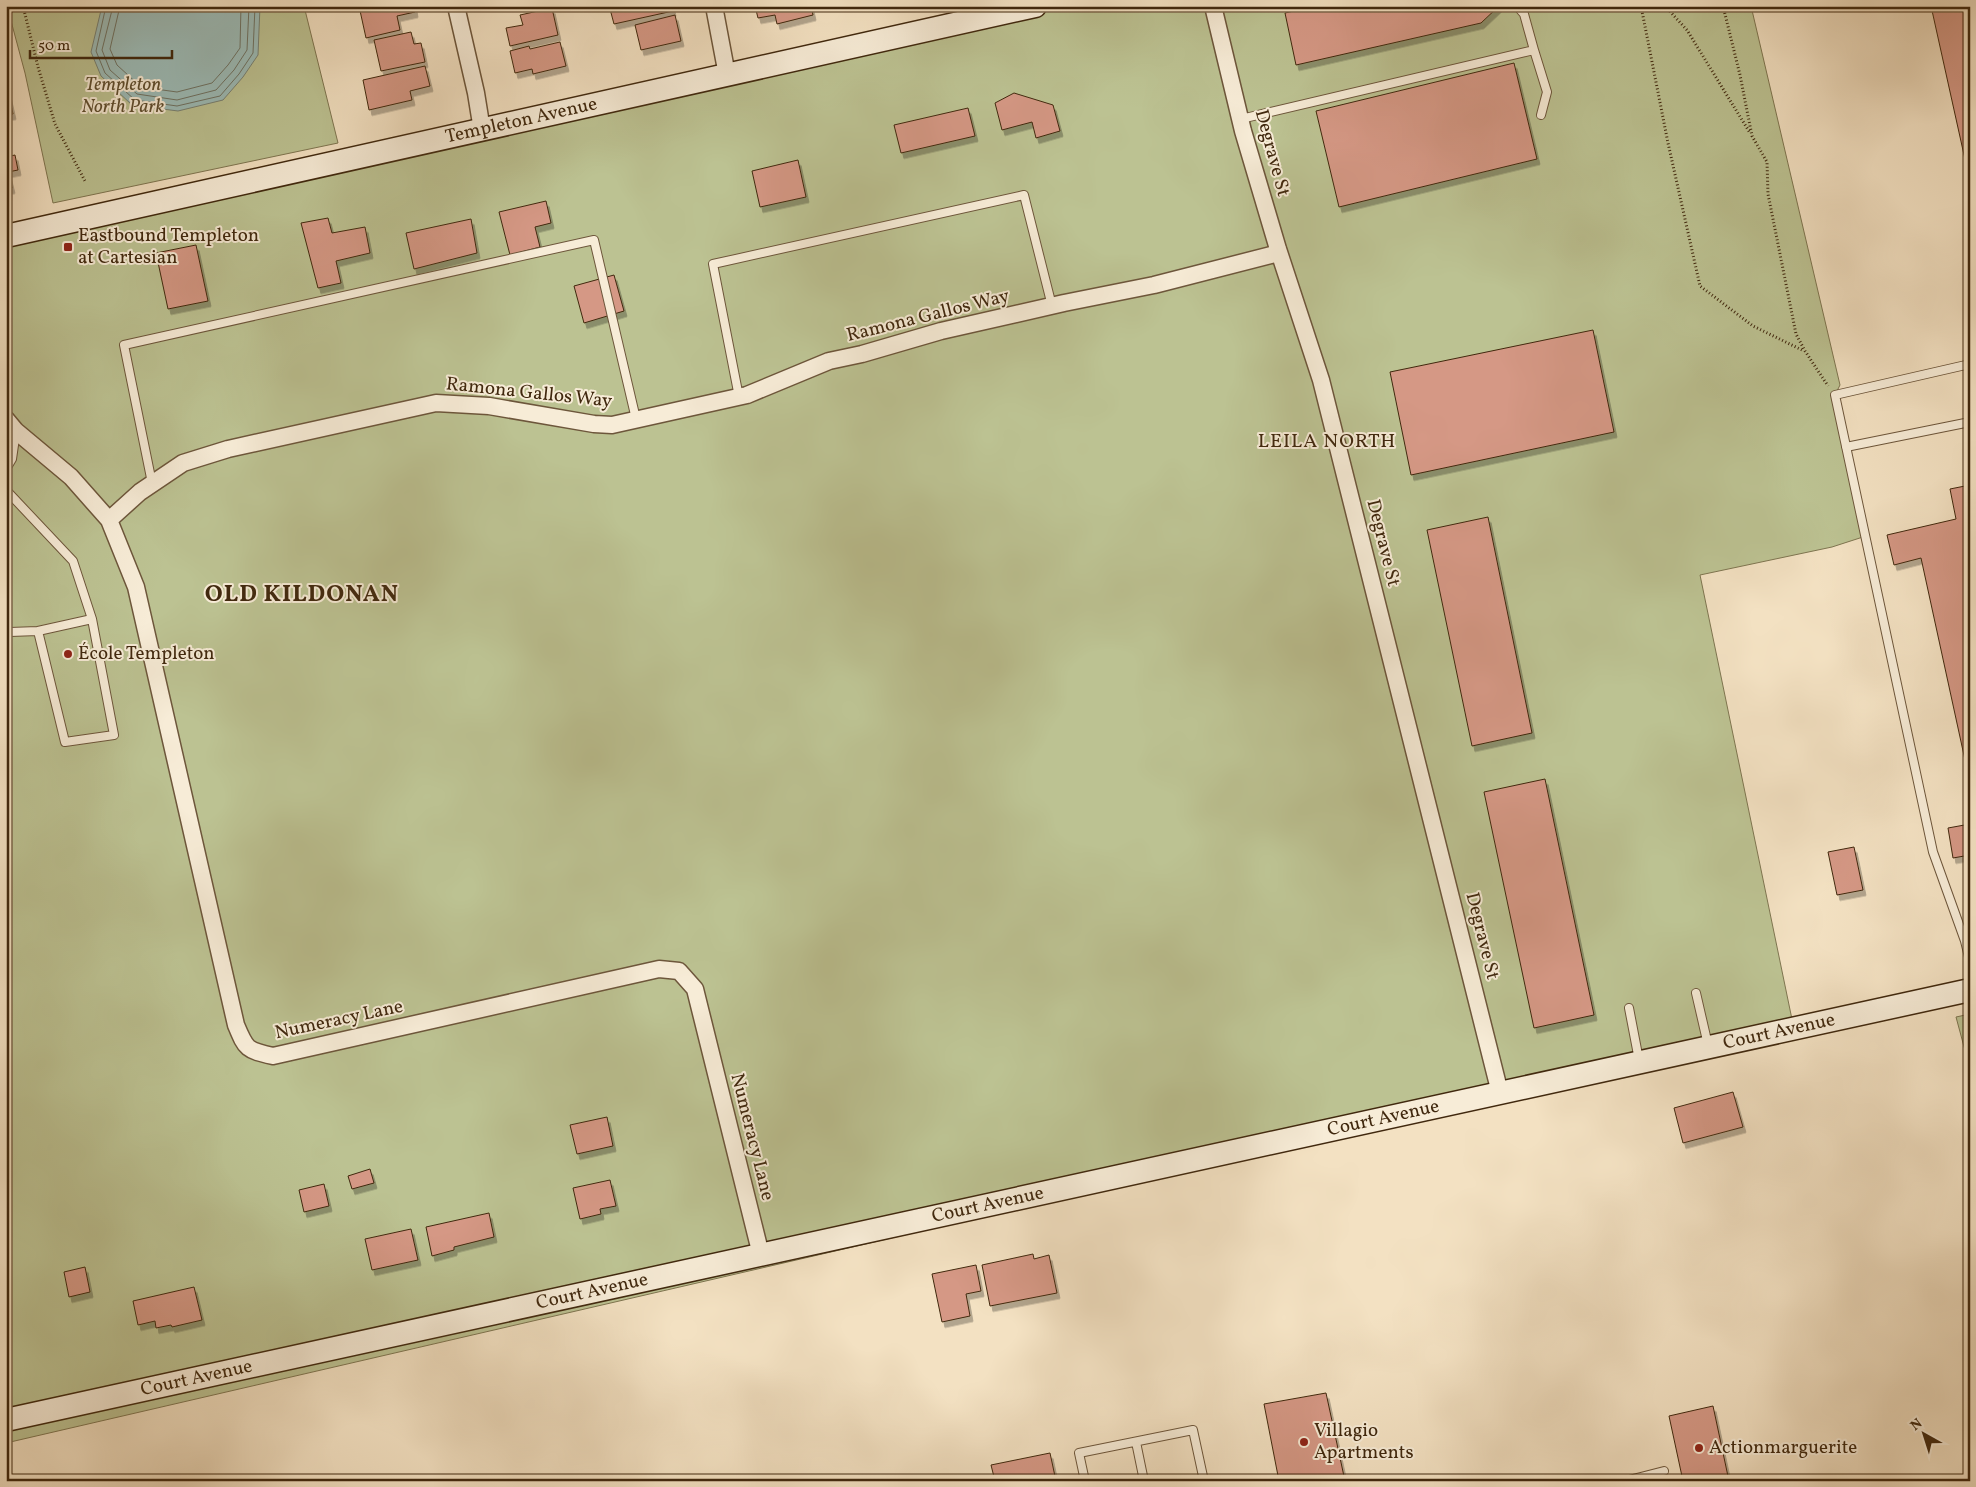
<svg xmlns="http://www.w3.org/2000/svg" width="1976" height="1487" viewBox="0 0 1976 1487" font-family="Vollkorn,serif">
<style>
.green{fill:#bcc292;stroke:#7e7550}
.water{fill:#9cbcb8;stroke:#778174}
.lines{fill:none;stroke-linecap:round;stroke-linejoin:round}
.shore{stroke:#6e7263;stroke-width:1}
.building{fill:#d59885;stroke:#40280e;filter:url(#shadow)}
.lane-casing{stroke:#6d563b;stroke-width:10}
.street-casing{stroke:#6d563b;stroke-width:19}
.secondary-casing{stroke:#40280e;stroke-width:25}
.path{stroke:#40280e;stroke-width:3;stroke-dasharray:1 2.5;stroke-linecap:butt}
.lane{stroke:#f7ecd7;stroke-width:8}
.street{stroke:#f7ecd7;stroke-width:16}
.secondary{stroke:#f7ecd7;stroke-width:22}
.poi-dot{fill:#8f2418;stroke:#f7ecd7;stroke-width:2}
.labels{text-anchor:middle;dominant-baseline:central;stroke-width:4;stroke-linejoin:round;paint-order:stroke}
.park-label{font-size:19px;font-style:italic;fill:#5f4e2f;stroke:#f7ecd7}
.street-label{font-size:19px;fill:#40280e;stroke:#f7ecd7}
.poi-label{font-size:19px;fill:#40280e;stroke:#f7ecd7;text-anchor:start}
.neighbourhood-label{font-size:20px;letter-spacing:1px;fill:#40280e;stroke:#f7ecd7}
.district-label{font-size:24px;font-weight:bold;letter-spacing:1px;fill:#40280e;stroke:#f7ecd7}
</style>
<defs>
<filter id="shadow"><feDropShadow dx="3" dy="5.5" stdDeviation="0" flood-color="#0004"/></filter>
</defs>
<rect width="100%" height="100%" fill="#f3e1c2"/>
<filter id="stains"><feTurbulence type="fractalNoise" baseFrequency=".004" numOctaves="4"/><feColorMatrix values="0 0 0 0 .2 0 0 0 0 .09 0 0 0 0 .02 0 0 0 .5 -.17"/></filter>
<radialGradient id="worn" r=".72"><stop offset=".6" stop-color="#630" stop-opacity="0"/><stop offset="1" stop-color="#630" stop-opacity=".3"/></radialGradient>
<path class="green" d="M7,6H304L338,143L53,203L25,73Z
M1034,6H1751L1840,385L1835,395L1866,536L1832,547L1700,575L1794,1029L6,1443V236Z
M1970,1014V1069L1956,1017Z"/>
<path class="water" d="M102,6H260L258,55L243,77L223,100L178,111L132,105L101,76L91,52Z"/>
<g class="lines">
<path class="shore" d="M106,6L96,51L105,73L135,100L177,106L220,96L239,74L253,53L255,6
M113,6L102,50L110,70L137,94L177,100L216,90L234,70L247,50L249,6
M120,6L110,49L117,65L141,87L177,92L212,83L228,65L240,48L241,6"/>
</g>
<path class="building" d="M359,6H414L415,12L397,16L400,30L366,38Z
M617,6H672L673,11L614,24L610,9L617,8Z
M755,6H811L813,15L777,24L775,15L758,18Z
M1316,6H1499L1481,23L1296,65L1285,13Z
M1931,6H1970V182Z
M552,8L558,35L510,46L506,28L523,25L520,15Z
M675,15L681,41L641,50L635,25Z
M411,32L414,44L421,43L425,62L381,71L374,40Z
M560,42L566,66L533,74L532,69L515,73L510,51L529,46L530,49Z
M1514,63L1537,159L1339,207L1316,111Z
M425,66L430,86L410,91L412,100L369,110L363,80Z
M6,83L13,114L6,115Z
M1014,93L1053,105L1060,131L1036,138L1032,122L1002,130L995,103Z
M968,108L975,136L901,153L894,125Z
M15,155L18,170L8,172L12,188L6,189V157Z
M798,160L806,197L760,207L752,171Z
M546,201L551,223L535,227L540,247L510,255L499,212Z
M328,218L332,233L365,227L370,253L336,261L341,283L318,288L301,223Z
M471,219L477,253L414,269L406,233Z
M196,245L208,301L168,309L156,253Z
M614,275L624,311L584,323L574,286Z
M1593,330L1614,432L1411,475L1390,372Z
M1970,485V783L1921,558L1894,565L1887,535L1956,519L1950,489Z
M1488,517L1532,733L1472,746L1427,530Z
M1545,779L1594,1015L1534,1028L1484,792Z
M1970,824V855L1953,858L1948,828Z
M1854,847L1863,890L1837,895L1828,852Z
M1733,1092L1743,1127L1683,1143L1674,1108Z
M607,1117L613,1146L577,1154L570,1125Z
M370,1169L374,1183L352,1189L348,1176Z
M610,1180L616,1206L600,1209L601,1214L580,1219L573,1188Z
M324,1184L329,1206L304,1212L299,1190Z
M489,1213L494,1237L454,1247V1250L432,1256L426,1227Z
M411,1229L418,1260L372,1270L365,1239Z
M1033,1254L1034,1259L1049,1255L1057,1293L990,1306L982,1265Z
M976,1265L981,1291L966,1294L970,1316L942,1322L932,1274Z
M85,1267L90,1292L69,1297L64,1272Z
M194,1287L202,1320L172,1327L171,1325L156,1328L155,1321L138,1325L133,1301Z
M1326,1393L1345,1481H1279L1264,1404Z
M1713,1406L1729,1481H1683L1669,1416Z
M1050,1453L1056,1481H995L991,1465Z"/>
<g class="lines">
<g class="lane-casing">
<path id="lane" d="M1534,50L1547,92L1541,115
M1241,119L1534,50L1524,14L1517,6
M1970,364L1835,395L1933,852L1965,941L1970,961
M739,397L713,264L1024,195L1052,306
M1846,447L1970,422
M6,469L12,459L16,431
M152,483L124,345L594,240L636,419
M6,490L73,561L92,619L114,735L65,742L38,631L10,632L6,629
M38,631L92,619
M1696,993L1708,1045
M1629,1008L1639,1060
M1136,1442L1144,1481
M1085,1481L1079,1453L1193,1430L1204,1481
M1625,1481L1664,1471"/>
</g>
<g class="street-casing">
<path id="street" d="M456,6L476,93L482,130
M714,6L727,75
M1213,6L1243,131L1278,249L1321,380L1500,1093
M6,419L16,431L71,477L109,520L136,587L236,1025C246,1049 246,1050 273,1056L659,969L679,971L695,989L761,1255
M109,520L140,492L183,463L228,449L436,403L489,406L594,424L612,425L747,395L829,361L862,354L941,331L1064,303L1154,285L1279,253"/>
</g>
<g class="secondary-casing">
<g id="secondary">
<path id="s1" d="M6,236L1035,6"/>
<path id="s2" d="M6,1420L1970,990"/>
</g>
</g>
<path class="path" d="M23,6L38,67L55,124L85,181
M1641,6L1668,143L1700,286L1753,326L1804,351
M1665,6L1687,30L1750,133
M1723,6L1740,75L1752,136L1767,162L1768,194L1796,334L1805,351L1828,386"/>
<use href="#lane" class="lane"/>
<use href="#street" class="street"/>
<use href="#secondary" class="secondary"/>
</g>
<g class="poi-dot">
<rect x="63" y="242" width="10" height="10" rx="2.5"/>
<circle cx="68" cy="654" r="5"/>
<circle cx="1304" cy="1442" r="5"/>
<circle cx="1699" cy="1448" r="5"/>
</g>
<g class="labels">
<g class="park-label">
<text x="123" y="85">Templeton<tspan x="123" dy="22">North Park</tspan></text>
</g>
<g class="street-label">
<text stroke="none"><textPath href="#s1" startOffset="528">Templeton Avenue</textPath></text>
<text transform="translate(1272 153) rotate(75)">Degrave St</text>
<text transform="translate(928 316) rotate(-14)">Ramona Gallos Way</text>
<text transform="translate(529 393) rotate(6)">Ramona Gallos Way</text>
<text transform="translate(1383 543) rotate(76)">Degrave St</text>
<text transform="translate(1482 936) rotate(76)">Degrave St</text>
<text transform="translate(339 1020) rotate(-12)">Numeracy Lane</text>
<text stroke="none"><textPath href="#s2" startOffset="1815">Court Avenue</textPath></text>
<text stroke="none"><textPath href="#s2" startOffset="1410">Court Avenue</textPath></text>
<text transform="translate(752 1137) rotate(76)">Numeracy Lane</text>
<text stroke="none"><textPath href="#s2" startOffset="1005">Court Avenue</textPath></text>
<text stroke="none"><textPath href="#s2" startOffset="600">Court Avenue</textPath></text>
<text stroke="none"><textPath href="#s2" startOffset="195">Court Avenue</textPath></text>
</g>
<g class="poi-label">
<text x="78" y="236">Eastbound Templeton<tspan x="78" dy="22">at Cartesian</tspan></text>
<text x="78" y="654">École Templeton</text>
<text x="1314" y="1431">Villagio<tspan x="1314" dy="22">Apartments</tspan></text>
<text x="1709" y="1448">Actionmarguerite</text>
</g>
<g class="neighbourhood-label">
<text x="1327" y="442">LEILA NORTH</text>
</g>
<g class="district-label">
<text x="302" y="595">OLD KILDONAN</text>
</g>
</g>
<rect width="1976" height="1487" fill="none" stroke="#f3e1c2" stroke-width="25"/>
<rect x="8" y="8" width="1961" height="1472" fill="none" stroke="#40280e" stroke-width="2.5"/>
<rect x="12" y="12" width="1951" height="1462" fill="none" stroke="#40280e"/>
<g transform="translate(1924 1434) rotate(321)" stroke="#f7ecd7" stroke-width="4" paint-order="stroke">
<path d="M0-4L9 19L0 12L-9 19Z" fill="#40280e"/>
<text y="-8" font-size="14" font-weight="bold" text-anchor="middle" fill="#40280e">N</text>
</g>
<path d="M30 50v8h142v-8" fill="none" stroke="#40280e" stroke-width="2.5"/>
<text x="38" y="50" font-size="15" fill="#40280e" stroke="#f7ecd7" stroke-width="4" paint-order="stroke">50 m</text>
<rect width="100%" height="100%" filter="url(#stains)"/>
<rect width="100%" height="100%" fill="url(#worn)"/>
</svg>
